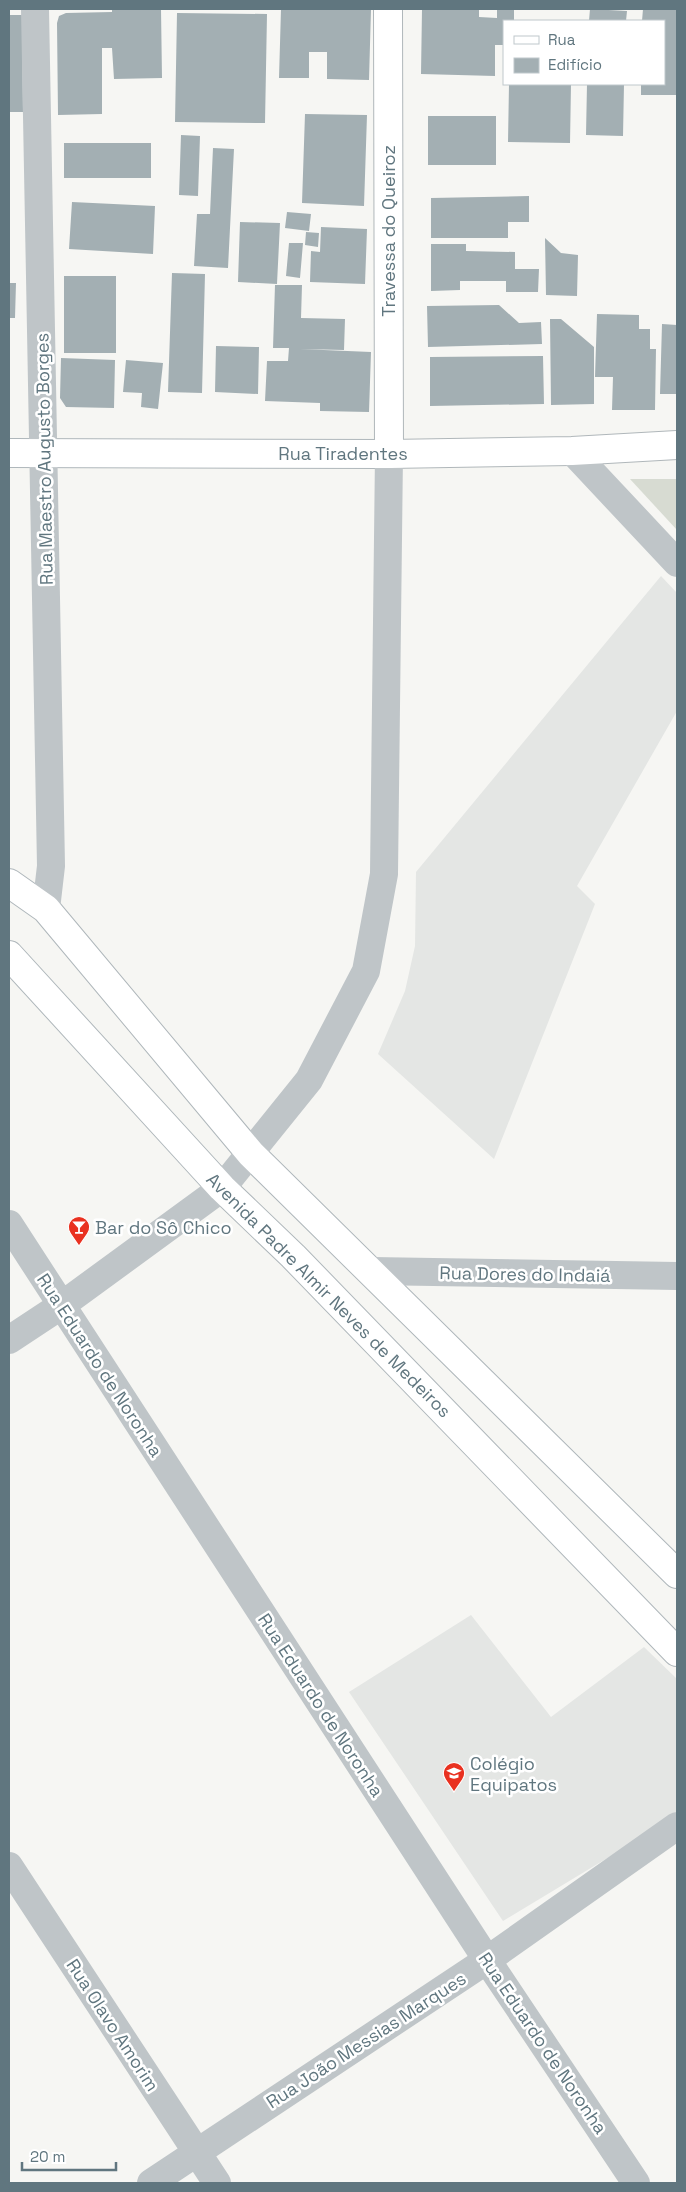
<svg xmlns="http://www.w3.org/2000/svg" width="686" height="2192" viewBox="0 0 686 2192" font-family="'Space Grotesk',sans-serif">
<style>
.built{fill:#e4e6e4}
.green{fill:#d7dbd2}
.building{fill:#a3afb3}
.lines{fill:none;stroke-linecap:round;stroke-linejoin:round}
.secondary-casing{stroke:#afb7bb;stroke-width:30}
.primary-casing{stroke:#b0b7ba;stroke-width:30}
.street{stroke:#bfc5c8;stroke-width:28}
.secondary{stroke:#fff;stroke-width:28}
.primary{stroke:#fff;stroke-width:28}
.labels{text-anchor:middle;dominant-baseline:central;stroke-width:5;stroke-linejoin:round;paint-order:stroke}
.street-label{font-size:18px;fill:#60767f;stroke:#fff}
.poi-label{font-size:18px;fill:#60767f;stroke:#fff;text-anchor:start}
</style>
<rect width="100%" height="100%" fill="#f6f6f3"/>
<path class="built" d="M661,576L677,593V711L577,886L595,904L494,1159L378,1054L405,991L415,946L416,872Z
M471,1615L551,1717L644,1647L677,1679V1816L503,1921L349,1692Z"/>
<path class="green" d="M630,479H677V530Z"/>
<path class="building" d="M112,9H161L162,78L114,79L112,48H102V114L58,115L57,23L59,16L66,13L112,12Z
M281,9H371L369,80L327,79V52H309V78H279Z
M422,9H479V17L497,18V9H514V21H505V45H495V76L421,74Z
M590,9L627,11L626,21H589Z
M643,9H677V95H641V84H665V21H642Z
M177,13L267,14L265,123L175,122Z
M9,15H22L23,112H9Z
M509,84H571L570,143L508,142Z
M587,84H624L623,136L586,135Z
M305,114L367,115L364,206L302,203Z
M428,116H496V165H428Z
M181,135L200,136L198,196L179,195Z
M64,143H151V178H64Z
M213,148L234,149L228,268L194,266L197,214H210Z
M529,196V222H508V238H431V198Z
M72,202L155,206L153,254L69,249Z
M287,212L311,214L309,231L285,228Z
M240,222L280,223L277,284L238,282Z
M321,227L367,229L365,284L310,282L311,251L320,252Z
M306,232L319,233L318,247L305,245Z
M545,238L561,253L578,255L577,296L546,295Z
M289,243H303L300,278L286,276Z
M431,244H466V251L515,252V269H539L538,292H506V281H460V290L431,291Z
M172,273L205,274L202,393L168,392Z
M64,276H116V353H64Z
M9,283H16L15,318H9Z
M275,285H302L301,318L345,319L344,350L300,349L371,352L369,412L320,411V403L265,401L267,361H288L289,348H273Z
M499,305L519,323L541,322L542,344L428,347L427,306Z
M597,314L639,315V329H650V349H656L655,410H612L613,377H595Z
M550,319H561L594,347V404L551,405Z
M662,324L677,325V394H660Z
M216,346L259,347L258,394L215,392Z
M543,356L544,404L430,406V357Z
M61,358L115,360L114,408L66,407L60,398Z
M126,360L163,363L158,409L141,407L142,393L123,392Z"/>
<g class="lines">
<g class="secondary-casing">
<path id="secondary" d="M9,453L389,454
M9,883L46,909L251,1154L677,1574
M9,955L222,1188L293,1256L677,1652"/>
</g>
<g class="primary-casing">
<path id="primary" d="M388,9L389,454L572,451L677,445"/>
</g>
<path class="street" d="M35,9L51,866L46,909
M572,451L677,563
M9,1224L487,1960L636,2183
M372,1271L677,1276
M9,1340L62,1305L222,1188L309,1080L366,971L384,874L389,454
M9,1866L217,2183
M151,2183L487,1960L677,1826"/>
<use href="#secondary" class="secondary"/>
<use href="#primary" class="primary"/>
</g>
<defs>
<g id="bar-pin" transform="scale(1.125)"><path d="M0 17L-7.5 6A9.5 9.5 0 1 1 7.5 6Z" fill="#e93120" stroke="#fff"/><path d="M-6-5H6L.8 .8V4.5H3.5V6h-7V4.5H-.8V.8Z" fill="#fff"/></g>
<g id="school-pin" transform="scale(1.125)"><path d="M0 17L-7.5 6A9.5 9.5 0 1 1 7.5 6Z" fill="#e93120" stroke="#fff"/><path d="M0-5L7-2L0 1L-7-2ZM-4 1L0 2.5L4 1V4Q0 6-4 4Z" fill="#fff"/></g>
</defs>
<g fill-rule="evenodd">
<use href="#bar-pin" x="79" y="1227"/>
<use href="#school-pin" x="454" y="1773"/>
</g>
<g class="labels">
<g class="street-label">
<text transform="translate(388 231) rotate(-90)">Travessa do Queiroz</text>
<text x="343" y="453">Rua Tiradentes</text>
<text transform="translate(44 459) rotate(-91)">Rua Maestro Augusto Borges</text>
<text transform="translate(525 1274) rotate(1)">Rua Dores do Indaiá</text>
<text transform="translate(329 1295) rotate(45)">Avenida Padre Almir Neves de Medeiros</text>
<text transform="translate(100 1365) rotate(57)">Rua Eduardo de Noronha</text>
<text transform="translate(321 1705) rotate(57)">Rua Eduardo de Noronha</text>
<text transform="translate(113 2025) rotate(57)">Rua Olavo Amorim</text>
<text transform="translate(366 2040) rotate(-33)">Rua João Messias Marques</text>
<text transform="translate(543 2043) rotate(56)">Rua Eduardo de Noronha</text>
</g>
<g class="poi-label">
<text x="95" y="1227">Bar do Sô Chico</text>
<text x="470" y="1763">Colégio<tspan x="470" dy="21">Equipatos</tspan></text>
</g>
</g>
<rect width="686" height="2192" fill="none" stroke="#60767f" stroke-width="20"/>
<rect x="503" y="20" width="162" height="65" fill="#ffffff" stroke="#bfc8cc"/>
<rect x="514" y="36" width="25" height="8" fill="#ffffff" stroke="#bfc8cc"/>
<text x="548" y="45" font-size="15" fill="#60767f">Rua</text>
<rect x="514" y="58" width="25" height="15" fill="#a3afb3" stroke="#bfc8cc"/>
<text x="548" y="70" font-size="15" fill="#60767f">Edifício</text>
<path d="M22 2162v8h94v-8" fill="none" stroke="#60767f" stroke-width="2.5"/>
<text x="30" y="2162" font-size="15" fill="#60767f" stroke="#ffffff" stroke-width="4" paint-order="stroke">20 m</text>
</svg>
